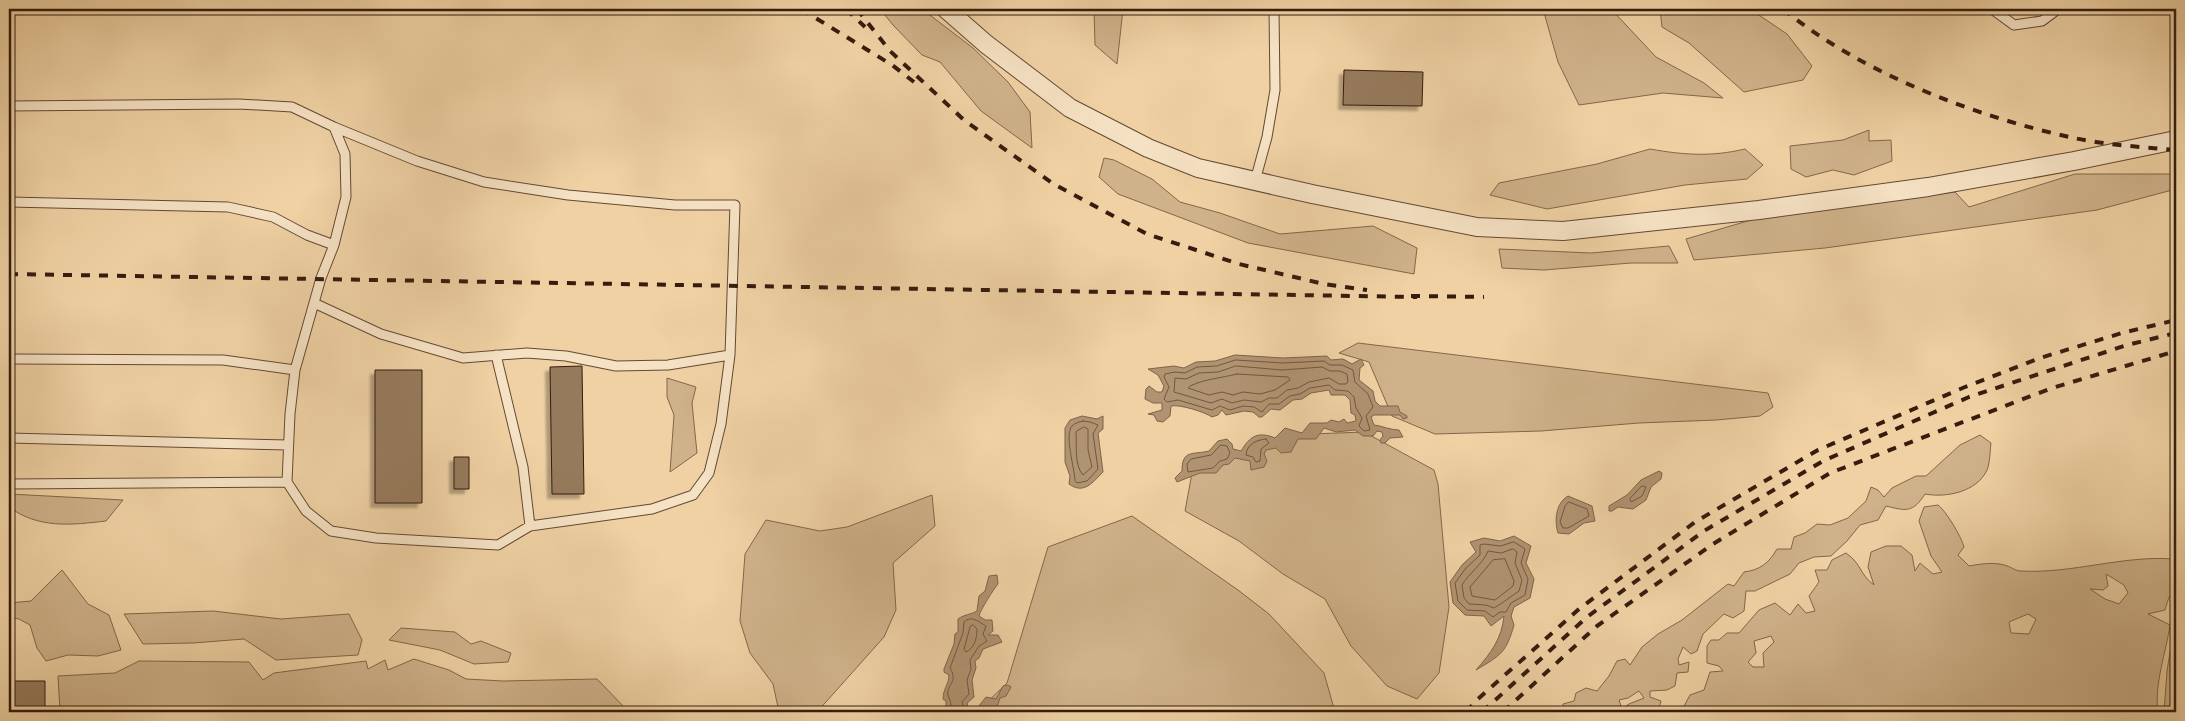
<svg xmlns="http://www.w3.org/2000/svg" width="2185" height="721" viewBox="0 0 2185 721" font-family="Alegreya,serif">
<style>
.green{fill:#cfb28a;stroke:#82674c;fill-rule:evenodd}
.water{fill:#b09371;stroke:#7f634a}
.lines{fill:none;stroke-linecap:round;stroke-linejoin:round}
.shore{stroke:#725840;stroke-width:1}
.building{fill:#967a5c;stroke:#351c0f;filter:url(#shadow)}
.lane-casing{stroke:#644934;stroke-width:11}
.street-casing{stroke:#644934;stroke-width:20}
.lane{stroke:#f5e1c3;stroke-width:9}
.street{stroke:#f5e1c3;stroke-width:18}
.rail{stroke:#351c0f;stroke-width:4;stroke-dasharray:9 9;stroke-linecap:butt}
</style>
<defs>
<filter id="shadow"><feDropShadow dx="-4.5" dy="4.5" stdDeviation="1" flood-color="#0004"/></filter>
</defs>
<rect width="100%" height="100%" fill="#efd1a3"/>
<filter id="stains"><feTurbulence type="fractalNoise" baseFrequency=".004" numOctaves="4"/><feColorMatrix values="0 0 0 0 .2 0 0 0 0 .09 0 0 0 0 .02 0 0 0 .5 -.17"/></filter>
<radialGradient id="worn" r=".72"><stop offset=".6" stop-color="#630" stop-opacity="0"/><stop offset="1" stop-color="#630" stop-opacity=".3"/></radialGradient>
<path class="green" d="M880,9H922L973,48L1008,82L1030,112L1032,148L981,111L940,62L922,55L893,25Z
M1094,9H1123L1117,64L1095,45Z
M1543,9H1611L1656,57L1704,83L1723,98L1663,93L1579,105L1558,62Z
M1660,9H1750L1787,34L1812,66L1803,80L1744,92L1689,43L1662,27Z
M1869,130V141L1891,140L1892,161L1854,175L1833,170L1806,177L1791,169L1790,146L1843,140Z
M1650,149C1684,155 1711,157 1745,149L1763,165L1747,179L1685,185L1547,209L1490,195L1499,183L1597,164Z
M1104,158L1114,160L1152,179L1180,202L1220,213L1280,234L1373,226L1417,248L1414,274L1248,243L1118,194L1099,177Z
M2075,174H2176V189L2097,210L1825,248L1694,260L1686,239L1758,218L1955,192L1969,207Z
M1669,246L1678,263H1631L1544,270L1502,268L1499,249L1591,253Z
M1358,343L1768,393L1773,407L1760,416L1716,420L1639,423L1541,431L1435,434L1392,416L1369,362L1339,353Z
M667,378L696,387L692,403L697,453L670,472L674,415L667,397Z
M1364,432L1434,470L1438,484L1449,607L1439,673L1417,699L1387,686L1351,646L1325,599L1283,574L1239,541L1185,511L1192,473L1254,446L1311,434Z
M1980,435L1991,443C1990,451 1990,463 1987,470C1977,492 1946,498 1925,494C1913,513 1906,511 1886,506L1878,520L1860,525L1847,541L1831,556L1814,557L1799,563L1790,574L1755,591H1746L1744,611L1733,618L1724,614L1703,634L1697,651L1691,654L1683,647L1678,659L1679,665L1689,662L1688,672L1677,673L1675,686L1667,690L1650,691V697L1661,701L1658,712H1563V704L1574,701L1576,693L1586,688L1597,691L1609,676L1617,661L1625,659L1630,665L1642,647L1658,634L1682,620L1728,584L1734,586L1744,572C1760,570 1769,563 1777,549H1791L1794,537L1805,533L1817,524L1830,525L1848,518L1866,501L1871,487L1878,490L1884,497L1892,488L1916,476H1926L1960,445ZM1639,691L1644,698L1629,704L1622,709L1619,700L1628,698Z
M9,494L123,500L106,521C71,525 39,529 9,507Z
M932,495L935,526L893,563L896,610L884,637L817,712H779L773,684L750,653L740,621L745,554L766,520L820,531L847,527Z
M1938,505C1946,511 1961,536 1964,547L1958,555L1969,566C1979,564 1994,562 2004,565C2010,566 2015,571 2021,571C2072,574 2123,555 2174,559L2176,563V591L2169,597L2165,610L2148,614L2170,625C2166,653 2154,684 2158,712H1668L1669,710H1682L1690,695L1704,690L1710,672L1723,671L1719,666L1707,663V646L1711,640H1719L1727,633H1739L1759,610L1775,603L1790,615L1798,604L1806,613L1815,611L1809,596L1819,582L1815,570H1827L1832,560L1846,553C1862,564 1859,574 1874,585L1868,567L1871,552L1886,546H1901L1912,555L1915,571L1920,563L1933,574L1942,572L1931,556L1919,521L1924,507ZM2106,574L2124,585L2128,593L2119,604L2105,599L2090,589L2103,590L2108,586ZM2028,614L2036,619L2029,634L2011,633L2009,622ZM1771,636L1774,642L1763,653L1764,667H1753L1748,662L1756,653L1754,641Z
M1132,516L1238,590L1269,614L1324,673L1335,712H977L1007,683L1048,547Z
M62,570L88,604L109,615L121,650L98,656L68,655L46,661L37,648L30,625L19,619L9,617V603L31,601Z
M213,611L281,619L349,614L362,640L358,655L276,660L244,639L193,643L143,644L124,614Z
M2176,615V712H2164L2167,671Z
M401,628L455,632L471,644L481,641L511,653L508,662L474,664L440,650L389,640Z
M414,659L449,670L466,679L503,681L597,679L629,712H60L58,676L115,673L139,661L249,662L263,680L274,673L366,661L368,669L385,660L388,670Z"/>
<path class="water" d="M1235,355L1283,358L1327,356L1331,360L1343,359L1352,364L1361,359L1364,365L1360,368L1359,380L1373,391L1375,401L1380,406H1398L1400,412L1407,416V418L1403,419L1400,415H1374L1371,417L1374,425C1383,426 1390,430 1399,430L1403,437L1390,438L1385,443H1381L1380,440L1383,436L1382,432L1377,431L1373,436H1363L1355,430L1336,432L1324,428L1316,439H1298L1291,452L1281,453L1276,448L1266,450L1264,454L1267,461L1264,467L1251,470L1250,461L1235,458L1229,464L1223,465L1216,473H1200L1177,482L1175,478L1182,471C1182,449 1193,455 1209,451L1218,441L1227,439L1232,444L1233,449L1241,451C1250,436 1258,431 1275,438L1285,428L1302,433L1310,423H1327L1331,420L1339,422L1344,419L1347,423L1356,421L1355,415L1351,413L1350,400L1345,395H1331L1329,390L1311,393L1302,399L1293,400L1280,410L1271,409L1262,417H1259L1253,412L1244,411L1226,415L1222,410L1218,415L1212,417C1205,412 1179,404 1171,406L1170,416L1163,422L1157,421L1154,415L1148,414L1162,410V403H1153L1145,399L1146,389L1149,386L1157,392H1162L1164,386L1158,375L1148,369L1174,366L1184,368L1196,362L1215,361Z
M1082,416L1097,419L1103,416V429L1098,433L1103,472C1093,482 1084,495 1069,484L1070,476L1065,462V428L1070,420Z
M1659,471L1662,473L1661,479L1651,487L1646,500L1633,509L1618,507L1612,511H1609V506L1627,495L1641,480Z
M1568,496L1592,506L1595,521L1584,523L1569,534L1558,533C1554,520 1556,503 1568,496Z
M1514,536L1531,546L1526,563L1534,579L1530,598L1514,607L1511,616L1514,625C1506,653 1501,655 1476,670C1491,653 1502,638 1504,616L1491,626L1484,616L1465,615L1453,603L1450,582L1462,565L1476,552L1470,542L1484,538L1500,541Z
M997,575L998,584C995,587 979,612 979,616L985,620H992L993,631L988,635H998L1002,642L983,649L979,658L975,661L976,668L972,680L974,697L967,703L969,709L975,711L986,697L996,699L1003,686L1008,685L1011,687L1006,696L1000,698L995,712H941L942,707L946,706V701L943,699C943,689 949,684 949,675L944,672V669L954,644L955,634L958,632V619C965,614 970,615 977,611L979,596L985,591L989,576Z"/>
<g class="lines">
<path class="shore" d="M1236,360L1282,363L1324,361L1330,365H1342L1353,370L1355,382L1368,394L1373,407L1366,416L1370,430L1364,431L1359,426L1362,418L1356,408L1354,397L1348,391L1335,390L1329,385L1310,388L1300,394L1290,396L1279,404H1269L1262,412L1254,407L1243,406L1230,410L1220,406L1212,410L1178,400L1167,402L1164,399L1169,387L1164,377L1165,374L1175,372L1185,373L1197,367L1216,366Z
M1236,366L1282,370L1322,367L1330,371H1340L1347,374L1348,382L1346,384H1339L1329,378L1309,382L1298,388L1287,390L1277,398H1269L1261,402L1244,400L1232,403L1222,399L1211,403L1174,392L1175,378L1186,379L1199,373L1218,372Z
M1237,374L1288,377L1290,380L1275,390L1260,394L1243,392L1233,395L1222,392L1209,395L1188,388L1190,386C1205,379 1221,378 1237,374Z
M1083,421L1090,422L1098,425L1093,434L1098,469L1087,481L1077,483L1075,481C1075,470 1064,435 1072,426C1075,423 1079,422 1083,421Z
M1084,427L1088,429V450L1092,467L1083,475C1074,465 1077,445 1076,432Z
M1266,439L1269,443L1261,449L1260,461L1256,462L1253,457L1246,455C1247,444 1256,440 1266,439Z
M1221,445L1227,446L1230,453L1227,459L1220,461L1213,468L1188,472L1187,464L1191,459L1211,455Z
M1642,486L1646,487L1642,496L1631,502L1630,499Z
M1569,502L1587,509L1589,516L1568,528H1563L1560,522L1565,506Z
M1514,542L1525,549L1521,563L1528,579L1525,595L1511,603L1506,612H1500L1493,617L1485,611L1467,610L1458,601L1455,583L1466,568L1480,555V545L1484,544L1500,546Z
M1513,549L1517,552L1515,563L1522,580L1519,591C1510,597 1503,603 1494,608L1486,605L1469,604L1464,598L1462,585C1469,573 1483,564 1488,551L1501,553Z
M1505,559L1514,581L1513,586L1495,600L1472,596L1470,587L1493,560Z
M973,625L977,629C977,637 975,648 966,652L964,649L970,627Z
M946,712L951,706C951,701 949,699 948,695C946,684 959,683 950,668L963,633L964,622C971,615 979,622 986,626L983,634L987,641L979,646L970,660L971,669L967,680L969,694L962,702L965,712"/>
</g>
<path class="building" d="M1344,70L1423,72L1422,106L1343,105Z
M582,366L584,494H552L550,367Z
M375,370H422V503H375Z
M454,457H469V489H454Z
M9,681H45V712H9Z"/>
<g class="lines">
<g class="lane-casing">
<path id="lane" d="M1992,9L2014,25L2042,21L2058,9
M9,106L239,104L292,107L334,127L345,154L346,197L334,245L321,278L295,370L290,414L287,482L306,511L331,531L376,538L498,545L530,526L652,509L693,495L709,473L721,424L730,355L735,205H675L568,195L484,182L417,161L334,127
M1255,181L1267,137L1275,90L1274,9
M9,202L228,207L273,217L307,235L334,245
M314,303L381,334L463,358L527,353L566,356L616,366L668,365L730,355
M496,355L523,467L530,526
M9,359L223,360L295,370
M9,438L288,445
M9,484L287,482"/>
</g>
<g class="street-casing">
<path id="street" d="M946,9L986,44L1070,108L1148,148L1198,168L1312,194L1477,227L1563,231L1759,210L1928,187L2074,161L2176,140"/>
</g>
<use href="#lane" class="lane"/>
<use href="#street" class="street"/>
<path class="rail" d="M801,9L892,65L914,82
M846,9L865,27
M857,9L890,51L964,120L1052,183L1147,234L1239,264L1324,284L1367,290
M1783,9C1861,73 1976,117 2074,138C2107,145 2142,147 2176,150
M9,274L1417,297
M1411,296L1484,297
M1466,712L1478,699L1579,609L1695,522L1818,450L1965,387L2040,358L2122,333L2176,320
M1482,712L1587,617L1704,531L1823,461L1969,397L2127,345L2176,333
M1503,712L1597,626L1713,544L1830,473L2052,388L2176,351"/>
</g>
<rect width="2185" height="721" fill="none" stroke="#efd1a3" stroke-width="30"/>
<rect x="10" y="10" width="2165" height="701" fill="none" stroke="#351c0f" stroke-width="2.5"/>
<rect x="15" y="15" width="2155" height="691" fill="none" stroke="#351c0f"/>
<rect width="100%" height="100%" filter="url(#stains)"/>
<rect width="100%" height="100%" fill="url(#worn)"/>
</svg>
